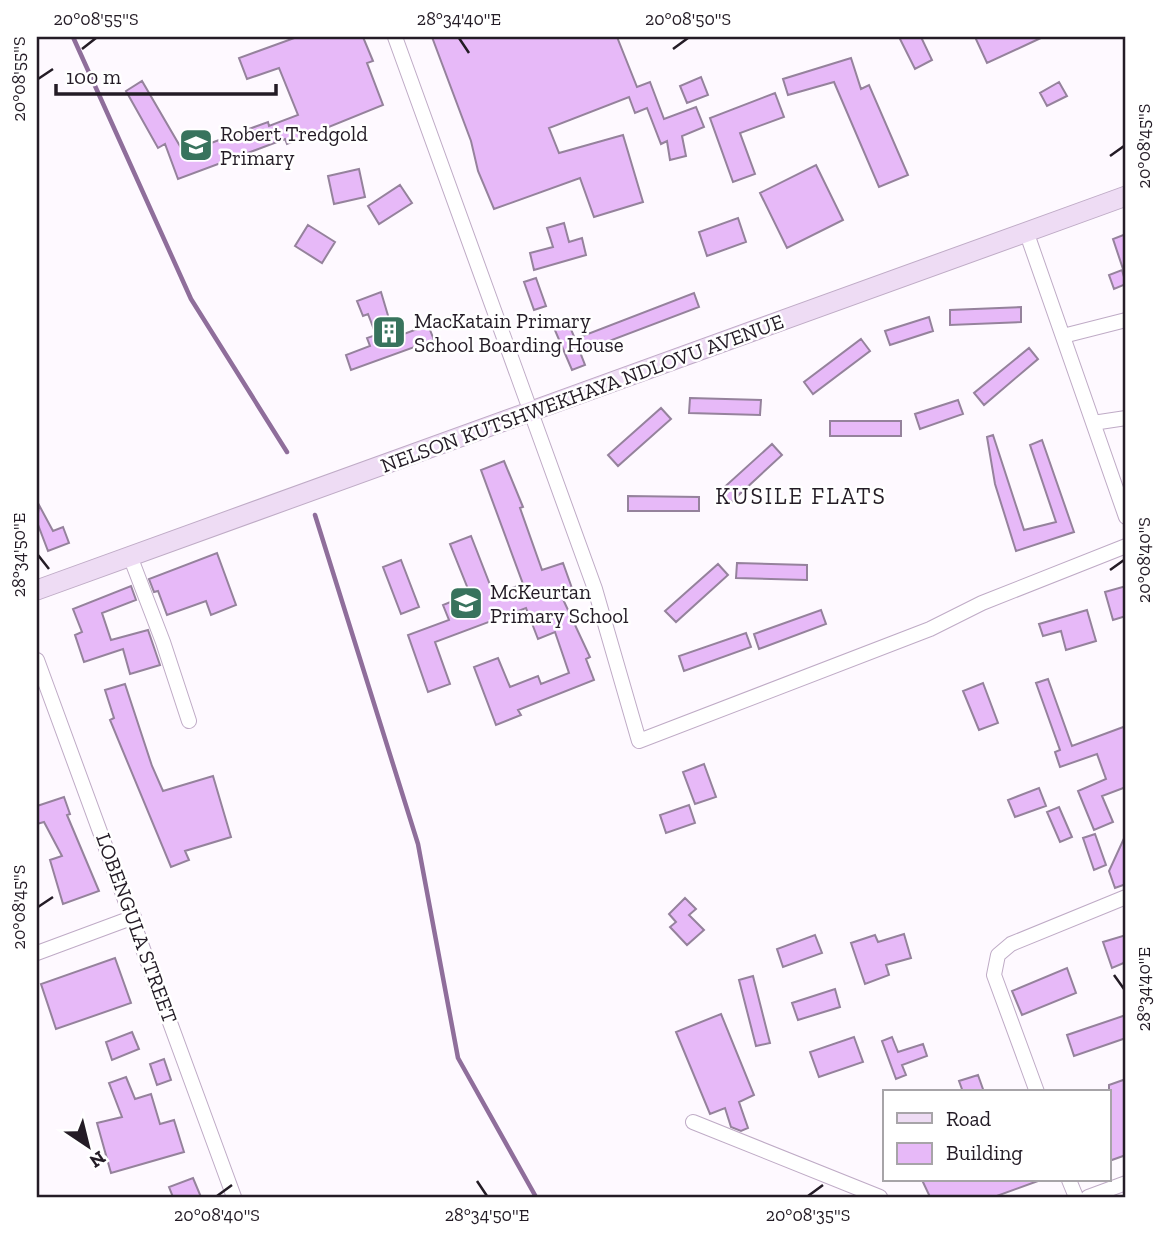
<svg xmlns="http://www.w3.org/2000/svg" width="1163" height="1234" viewBox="0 0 1163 1234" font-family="'Zilla Slab',serif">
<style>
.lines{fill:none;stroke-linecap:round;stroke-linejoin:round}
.stream{stroke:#8f6e9b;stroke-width:4.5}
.building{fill:#e7b9f8;stroke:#95829c;stroke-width:2}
.street-casing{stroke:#bfabc6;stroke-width:16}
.secondary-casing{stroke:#bfabc6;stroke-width:21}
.street{stroke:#fff;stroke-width:14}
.secondary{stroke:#eedcf4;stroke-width:19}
.ticks{fill:none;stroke:#241c26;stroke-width:2.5}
.labels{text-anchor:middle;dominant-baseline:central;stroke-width:5;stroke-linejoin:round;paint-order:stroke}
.poi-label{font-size:21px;fill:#241c26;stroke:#fff;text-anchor:start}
.street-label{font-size:21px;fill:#241c26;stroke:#fff}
.neighbourhood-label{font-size:23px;letter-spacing:2px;fill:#241c26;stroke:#fff}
.neatline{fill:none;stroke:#241c26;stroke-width:2.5}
.ticks-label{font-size:18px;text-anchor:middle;fill:#241c26}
</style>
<rect width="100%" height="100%" fill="#fef9ff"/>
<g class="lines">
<path class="stream" d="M73,37L191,299L287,452
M315,515L418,844L458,1058L536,1197"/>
</g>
<path class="building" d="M297,37H363L373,61L367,63L383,105L287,144L285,139L178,179L165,144L158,148L126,91L142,81L184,153L268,122L269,126L298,115L279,68L247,79L239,58Z
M432,37H617L637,87L650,82L664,119L696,107L704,127L682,136L686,156L670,160L667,141L661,144L647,108L635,113L629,97L549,128L559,153L623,135L643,202L594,217L580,178L494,209L478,171L471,141Z
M899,37H921L932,60L915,69Z
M975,37H1043L987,63Z
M851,58L861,89L869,85L908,175L879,187L834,82L788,95L783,79Z
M701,77L708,95L687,103L680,86Z
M1059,82L1067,96L1047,106L1040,93Z
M775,93L784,117L740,133L755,174L733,182L710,118Z
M816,165L843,220L787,248L760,193Z
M359,169L365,197L334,204L328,176Z
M400,185L412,203L379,224L368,206Z
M738,218L746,242L707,256L699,232Z
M564,223L569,242L582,238L586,255L534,270L530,253L553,247L547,228Z
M308,225L335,242L322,263L295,246Z
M1126,234V271L1124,272L1113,239Z
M1122,270L1126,284L1114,289L1109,275Z
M536,278L546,306L534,310L524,282Z
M381,292L392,329L401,326L404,334L428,325L434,340L351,370L346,355L370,346L367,338L376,335L368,314L363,316L357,301Z
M694,293L699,307L580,352L585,365L572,370L554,328L568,322L575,339Z
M1021,307V322L950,325V310Z
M929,317L933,331L890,345L885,331Z
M861,339L870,351L813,394L804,382Z
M1029,348L1038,359L984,405L974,393Z
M690,398L761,400L760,415L689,413Z
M958,400L963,414L920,429L915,414Z
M661,408L671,419L618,466L608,455Z
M830,421H901V436H830Z
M993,435L1024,530L1056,522L1030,445L1042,440L1074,532L1016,551L995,484L987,437Z
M772,444L782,455L730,503L719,492Z
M504,461L523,507L520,508L542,570L563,563L573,591L561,595L590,657L586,659L594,680L518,710L521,715L496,725L474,667L498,658L510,687L538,676L541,684L569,673L555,632L538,639L526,608L435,642L450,684L428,692L408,635L449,620L443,605L470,594L450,544L471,536L494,595L523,584L481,470Z
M628,496L699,497V511H628Z
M39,505L53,531L63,527L69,543L48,551L37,522Z
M217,553L236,605L211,615L206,601L167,615L158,591L154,592L149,579Z
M401,560L419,607L401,614L383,567Z
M737,563L807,565V580L736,578Z
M718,564L728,575L676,622L665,611Z
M131,586L136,600L102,613L111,640L148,630L160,665L130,674L123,649L84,662L75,635L82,632L73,609Z
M1126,586V616L1113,620L1105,592Z
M821,610L826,624L759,649L754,634Z
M1087,610L1096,641L1066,650L1061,631L1043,636L1039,624Z
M746,633L751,647L684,671L679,656Z
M1048,679L1072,746L1126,726V787L1102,796L1113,822L1094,830L1078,791L1106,779L1097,754L1060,767L1055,752L1060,750L1036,683Z
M983,683L998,723L979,730L963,691Z
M125,684L152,766L163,791L213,776L231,837L185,851L189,860L171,867L110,720L114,718L105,690Z
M704,764L716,797L695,804L683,772Z
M1039,788L1046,806L1015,817L1008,800Z
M64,797L70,814L67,815L99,891L63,904L50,860L62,856L44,822L37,824V806Z
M689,805L695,823L666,833L660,815Z
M1059,807L1072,837L1060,842L1047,812Z
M1095,834L1106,865L1094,870L1083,838Z
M1126,834V884L1115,888L1109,871Z
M685,898L696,909L689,915L704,930L687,945L670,927L676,922L669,914Z
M904,934L911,958L886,965L889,975L865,984L851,943L875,935L878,942Z
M815,935L822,953L783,967L777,949Z
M1126,935V962L1112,968L1103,942Z
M115,958L131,1003L56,1029L41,984Z
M1067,968L1076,993L1022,1015L1012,991Z
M753,976L770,1043L756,1046L739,980Z
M835,989L840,1007L798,1020L792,1003Z
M721,1014L754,1095L739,1102L748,1128L741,1131L731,1127L725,1108L710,1114L676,1032Z
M1126,1015V1038L1074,1056L1067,1035Z
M132,1032L139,1049L112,1060L106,1042Z
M854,1037L863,1062L819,1077L810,1052Z
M892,1037L898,1052L923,1044L927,1056L902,1065L906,1075L896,1079L882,1041Z
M164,1059L171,1080L157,1085L150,1064Z
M978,1075L984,1092H963L959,1081Z
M126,1077L135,1099L151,1094L160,1124L174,1120L184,1152L111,1173L97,1123L122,1117L109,1083Z
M1126,1079V1155L1109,1161V1085Z
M193,1178L201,1197H173L169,1187Z
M922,1180H1038V1181L994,1197H930Z"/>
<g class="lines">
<g class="street-casing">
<path id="street" d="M395,37L595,589L639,741L930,629L982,603L1126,546
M1026,231L1126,517
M1063,336L1126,320
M1093,423L1126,418
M130,556L163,642L189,721
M37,660L234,1197
M37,953L134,917
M1037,1092L994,975L998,955L1011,944L1126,897
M693,1122L880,1197
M1069,1180L1076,1197
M1088,1197L1126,1183"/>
</g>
<g class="secondary-casing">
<path id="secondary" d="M37,590L1126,196"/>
</g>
<use href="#street" class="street"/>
<use href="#secondary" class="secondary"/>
</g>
<path class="ticks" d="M459,38L469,53M82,49L96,38M673,49L688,38M38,79L53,69M1110,156L1124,146M38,555L49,569M1110,570L1124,560M38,907L53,897M1114,975L1124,989M477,1181L487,1196M217,1196L232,1185M808,1196L823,1185"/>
<defs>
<g id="school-square" transform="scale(1.75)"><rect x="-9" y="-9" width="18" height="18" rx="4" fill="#38735d" stroke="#fff"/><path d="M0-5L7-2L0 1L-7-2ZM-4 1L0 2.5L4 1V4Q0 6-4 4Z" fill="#fff"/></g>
<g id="building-square" transform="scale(1.75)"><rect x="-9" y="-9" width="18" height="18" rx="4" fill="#38735d" stroke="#fff"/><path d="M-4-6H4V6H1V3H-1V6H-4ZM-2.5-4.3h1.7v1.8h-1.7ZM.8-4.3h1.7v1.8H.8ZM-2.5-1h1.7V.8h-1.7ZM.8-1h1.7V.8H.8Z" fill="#fff"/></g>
</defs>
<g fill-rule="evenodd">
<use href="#school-square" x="196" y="145"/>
<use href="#building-square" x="389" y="332"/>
<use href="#school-square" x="466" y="603"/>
</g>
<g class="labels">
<g class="poi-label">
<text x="220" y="133">Robert Tredgold<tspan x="220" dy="24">Primary</tspan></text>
<text x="414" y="320">MacKatain Primary<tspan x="414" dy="24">School Boarding House</tspan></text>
<text x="490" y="591">McKeurtan<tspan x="490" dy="24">Primary School</tspan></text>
</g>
<g class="street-label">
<text transform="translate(582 393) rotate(-20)">NELSON KUTSHWEKHAYA NDLOVU AVENUE</text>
<text transform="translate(137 928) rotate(70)">LOBENGULA STREET</text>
</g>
<g class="neighbourhood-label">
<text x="801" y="496">KUSILE FLATS</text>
</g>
</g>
<rect width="1163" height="1234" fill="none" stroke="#ffffff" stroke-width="77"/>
<rect x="883" y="1090" width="228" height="91" fill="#ffffff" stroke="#a7a4a8" stroke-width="2"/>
<rect x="897" y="1113" width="35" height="10" fill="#eedcf4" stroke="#a7a4a8" stroke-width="2"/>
<text x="946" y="1126" font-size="21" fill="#241c26">Road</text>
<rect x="897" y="1143" width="35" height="21" fill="#e7b9f8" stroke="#a7a4a8" stroke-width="2"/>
<text x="946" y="1160" font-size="21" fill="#241c26">Building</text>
<g transform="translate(88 1146) rotate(145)" stroke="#ffffff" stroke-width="5" paint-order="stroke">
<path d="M0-5L12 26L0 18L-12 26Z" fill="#241c26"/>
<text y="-10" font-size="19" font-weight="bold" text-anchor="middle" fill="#241c26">N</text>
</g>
<path d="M56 84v10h220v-10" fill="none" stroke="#241c26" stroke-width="3.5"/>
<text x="66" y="84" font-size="21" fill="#241c26" stroke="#ffffff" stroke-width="5" paint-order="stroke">100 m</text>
<rect x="38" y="38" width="1086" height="1158" class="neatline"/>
<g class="ticks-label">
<text x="96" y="25">20°08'55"S</text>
<text x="459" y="25">28°34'40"E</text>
<text x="688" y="25">20°08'50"S</text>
<text transform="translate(19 79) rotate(-90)" y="6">20°08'55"S</text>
<text transform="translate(1144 146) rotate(-90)" y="6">20°08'45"S</text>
<text transform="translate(19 555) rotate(-90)" y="6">28°34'50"E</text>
<text transform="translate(1144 560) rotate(-90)" y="6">20°08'40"S</text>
<text transform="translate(19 907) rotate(-90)" y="6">20°08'45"S</text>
<text transform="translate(1144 989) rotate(-90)" y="6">28°34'40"E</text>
<text x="217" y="1221">20°08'40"S</text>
<text x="487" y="1221">28°34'50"E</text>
<text x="808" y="1221">20°08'35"S</text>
</g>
</svg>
